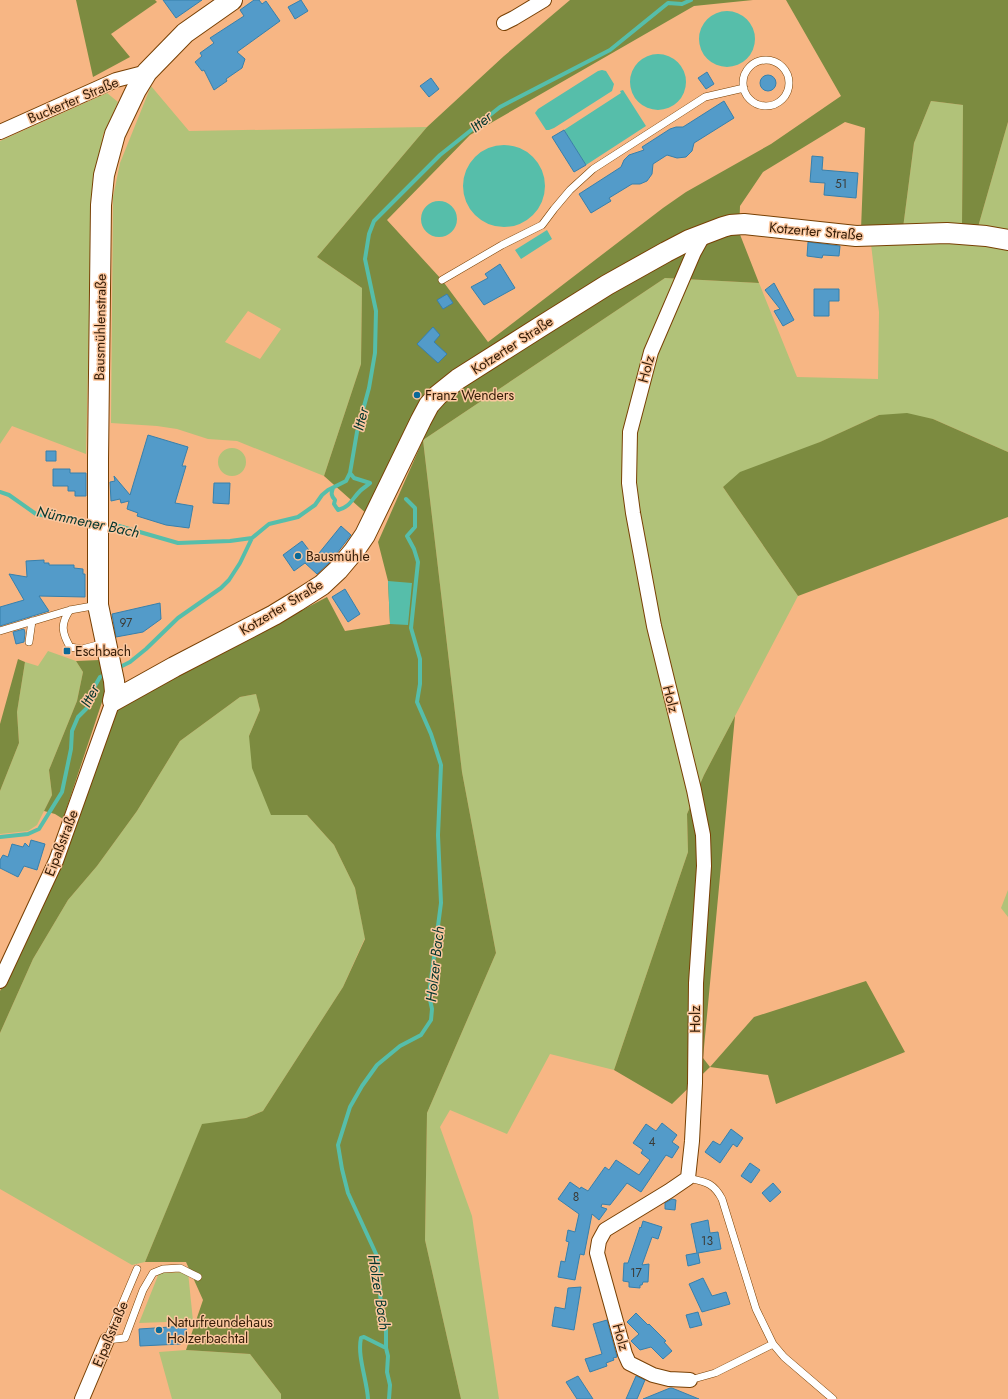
<svg xmlns="http://www.w3.org/2000/svg" width="1008" height="1399" viewBox="0 0 1008 1399" font-family="Jost,sans-serif">
<style>
.green{fill:#b1c279;fill-rule:evenodd}
.forest{fill:#7c8b40}
.water{fill:#56beaa}
.lines{fill:none;stroke-linecap:round;stroke-linejoin:round}
.stream{stroke:#56beaa;stroke-width:4}
.building{fill:#539bc9;stroke:#3780ac}
.lane-casing{stroke:#784004;stroke-width:8}
.street-casing{stroke:#784004;stroke-width:16}
.secondary-casing{stroke:#784004;stroke-width:22}
.lane{stroke:#fff;stroke-width:7}
.street{stroke:#fff;stroke-width:14}
.secondary{stroke:#fff;stroke-width:20}
.poi-dot{fill:#0a6998;stroke:#fbc79f;stroke-width:1.5}
.labels{text-anchor:middle;dominant-baseline:central;stroke-width:3;stroke-linejoin:round;paint-order:stroke}
.number-label{font-size:12px;fill:#3b3b37}
.street-label{font-size:14px;fill:#331b06;stroke:#fbc79f}
.poi-label{font-size:14px;fill:#331b06;stroke:#fbc79f;text-anchor:start}
.water-label{font-size:15px;font-style:italic;fill:#04362e;stroke:#fbc79f}
</style>
<rect width="100%" height="100%" fill="#f7b684"/>
<path class="green" d="M151,86L189,131L427,127L317,257L362,288L361,364L324,476L237,441L208,439L177,429L157,426L111,423L113,197L120,163ZM248,311L281,329L260,359L225,342Z
M107,93L118,102L103,135L92,199L86,454L12,426L0,444V141Z
M931,101L963,105L962,224L903,228L914,143Z
M1008,122V230L978,227Z
M936,241L1008,247V452L933,419L879,415L723,487L798,596L704,775L687,814L688,852L614,1070L550,1054L507,1134L450,1110L440,1127L472,1216L499,1399H461L425,1240L427,1113L496,953L462,772L423,440L665,278L759,283L797,377L878,379L879,312L871,244Z
M218 462a14 14 0 1 1 28 0a14 14 0 1 1-28 0Z
M48,651L76,661L83,672L77,701L49,770L52,795L37,825L28,831L0,834V791L19,743L17,712L25,662L38,666Z
M256,694L260,710L249,736L307,815L334,845L355,888L365,938L343,987L263,1111L246,1118L202,1125L145,1262L132,1265L0,1189V1033L33,959L68,900L97,866L137,811L180,741L240,697Z
M1008,890V917L1001,908Z
M188,1272L193,1321L139,1323L159,1273Z
M186,1350L250,1354L281,1394V1399H172L159,1352Z"/>
<path class="forest" d="M76,0H155L157,2L111,34L130,57L93,77Z
M570,0H753L694,6L470,135L387,220L442,280L488,342L663,208L686,192L771,144L841,96L786,0H1008V122L978,227L962,224L963,105L931,101L914,143L903,228L861,229L865,128L845,122L763,172L740,206L739,232L759,283L665,278L423,440L462,772L496,953L427,1113L425,1240L461,1399H281V1394L250,1354L186,1350L203,1300L186,1262H145L202,1124L246,1118L263,1111L343,987L365,939L355,888L334,845L307,815H271L252,768L249,736L260,710L256,694L240,697L180,741L137,811L97,866L68,900L33,959L0,1033V991L59,866L116,708L327,597L345,631L390,624L388,581L378,542L423,440L409,431L368,515L324,476L361,364L362,288L317,257L427,127L504,56Z
M907,413L933,419L1008,452V517L798,596L723,487L740,472L820,442L879,415Z
M18,659L25,662L17,712L19,743L0,791V724Z
M100,660L107,687L63,819L55,814L44,811L52,795L49,770L77,701L83,672L76,661Z
M735,716L703,1058L710,1067L754,1017L866,981L905,1052L776,1104L768,1075L710,1067L672,1104L614,1070L688,852L687,814L704,775Z"/>
<path class="water" d="M699 39a28 28 0 1 1 56 0a28 28 0 1 1-56 0Z
M630 82a28 28 0 1 1 56 0a28 28 0 1 1-56 0Z
M602,70L606,71L614,84L612,91L554,128L549,130H546L535,113L538,109L598,71Z
M623,90L646,126L586,165L564,130L621,93L620,91Z
M463 186a41 41 0 1 1 82 0a41 41 0 1 1-82 0Z
M421 219a18 18 0 1 1 36 0a18 18 0 1 1-36 0Z
M547,230L552,239L521,259L515,250Z
M388,581L412,583L408,625L390,624Z"/>
<g class="lines">
<path class="stream" d="M333,488C331,493 331,496 335,500L334,504L338,510C350,507 352,499 360,491C363,488 367,486 370,483L354,478L350,473
M0,492L9,495L36,514L92,524
M103,526L109,527L119,526L178,543L230,541L252,538
M116,669L130,662L146,649L178,618L221,588L229,580L240,563L252,538L269,524L298,517L315,505L322,495L328,490L346,481L350,473L357,432L369,388L375,353L376,311L365,259L369,234L374,221L440,155L500,107L610,50L668,3L682,4L691,0
M0,837L28,834L39,829L62,792L71,749L72,731L78,717L88,707L92,691L100,677L107,674
M368,1399C367,1380 357,1356 361,1338L364,1337L386,1348
M389,1399L390,1385L387,1372L388,1356L386,1348V1325L381,1305L377,1256L348,1193L342,1169L338,1145L350,1107L362,1086L377,1065L400,1046L421,1035L431,1020L432,1009L429,995L441,903L438,835L441,765L431,734L417,702L420,684V659L411,628L418,562L414,549L407,536L415,527V508L406,499"/>
</g>
<path class="building" d="M163,0H202L176,18Z
M254,0H259L262,4L266,1L280,21L237,52L245,59L242,68L226,79L227,81L214,90L204,70L202,71L195,62L202,56L200,53L214,43L210,38L244,16L240,10Z
M301,0L308,11L295,19L288,7Z
M707,72L714,84L706,89L698,78Z
M760 83a8 8 0 1 1 16 0a8 8 0 1 1-16 0Z
M431,78L439,89L429,97L420,86Z
M724,101L734,118L694,143L692,151L686,157L677,158L667,155L653,164L652,174L647,181L640,184H632L609,198L611,201L591,213L579,194L621,167L624,160L629,155L644,150L642,147L670,129L676,127H683Z
M564,130L586,165L574,172L552,137Z
M812,156L823,157L822,170L858,173L856,198L824,195L825,183L810,182Z
M808,242L840,246L839,256L823,255L822,258L807,256Z
M500,264L515,288L484,305L471,287L488,278L485,274Z
M774,283L794,320L783,326L774,311L780,309L765,290Z
M814,289H839V301H829V316H814Z
M447,294L453,303L443,309L437,300Z
M433,327L440,335L434,342L447,354L438,363L417,344Z
M148,435L188,447L182,466H186L175,503L193,506L189,528L166,525L137,516L138,513L127,509L129,501L121,503L120,499L111,501L110,482L115,481L114,476L130,495Z
M46,451H56V461H46Z
M53,469H70V473H86V496H75V491H68V486H53Z
M214,483H230L229,504L213,503Z
M341,526L351,535L330,562L317,574L305,563L294,571L283,555L302,541L315,558Z
M44,560V563H49V565H74V568L83,569V574H85V597L39,596L49,611L0,626V607L24,600L9,574L27,577L26,561Z
M345,589L360,614L348,622L332,597Z
M160,603L161,619L143,632L116,637L112,614Z
M24,629L25,633L24,642L16,644L13,632Z
M31,840L45,844L37,870L24,866L18,877L0,868V860L3,855L8,857L12,844L23,847L25,843L29,847Z
M662,1123L677,1135L672,1142L679,1147L672,1158L666,1155L641,1192L627,1183L610,1205L602,1204L601,1207L607,1209L599,1220L592,1214L584,1255L580,1254L575,1280L558,1277L561,1261L565,1262L569,1242L566,1241L568,1230L575,1232L579,1214L558,1199L570,1182L580,1189L581,1187L588,1191L605,1167L609,1170L616,1160L639,1175L650,1160L641,1153L643,1150L633,1143L646,1124L656,1131Z
M731,1129L743,1138L737,1147L733,1144L720,1163L705,1152L713,1141L720,1145Z
M750,1163L760,1170L751,1183L741,1176Z
M773,1183L781,1192L770,1202L762,1193Z
M672,1199L676,1200L675,1210L665,1209V1203Z
M708,1220L710,1233L718,1232L721,1249L698,1253L700,1263L688,1266L686,1255L697,1253L691,1224Z
M643,1221L662,1227L658,1239L652,1237L642,1265L649,1264L648,1282H643L642,1285H640V1288L629,1287V1282L623,1281L624,1263H628L640,1227L641,1228Z
M703,1278L712,1296L726,1292L730,1304L702,1312L689,1284Z
M581,1287L574,1330L552,1326L555,1307L565,1309L568,1288Z
M698,1312L702,1325L690,1328L686,1315Z
M636,1313L648,1325L649,1324L666,1341L664,1342L672,1351L663,1359L651,1347L640,1350L631,1341L639,1334L627,1322Z
M607,1320L617,1357L613,1358L614,1360L606,1363L607,1366L590,1372L585,1359L602,1354L593,1324Z
M186,1326L187,1339L181,1340V1344L140,1346L139,1329Z
M578,1376L593,1399H577L566,1382Z
M636,1376L645,1380L637,1399H626Z
M670,1388H672L699,1399H643Z"/>
<g class="lines">
<g class="lane-casing">
<path id="lane" d="M743 83a23 23 0 1 1 46 0a23 23 0 1 1-46 0Z
M442,280L502,245L542,225L554,209L570,190L593,169L705,97L744,88
M70,610C60,624 62,633 70,647L82,649L105,643
M0,631L70,610L98,605
M29,642L32,621
M688,1178C705,1182 713,1182 722,1199L756,1309L773,1344L784,1357L833,1399
M137,1269L107,1340L125,1338L143,1290L153,1273L163,1269L180,1268L198,1277
M690,1380L715,1373L773,1344"/>
</g>
<g class="street-casing">
<path id="street" d="M504,23L514,18L544,0
M0,132L116,80L147,72
M0,981L56,861L113,701
M690,1380L669,1379L653,1375L629,1363L625,1354L597,1253L599,1241L605,1230L669,1191L688,1178L692,1141L695,1083L696,983L704,866L703,835L694,790L654,626L633,513L629,483L630,432L651,352L694,252L704,234
M82,1399L107,1340"/>
</g>
<g class="secondary-casing">
<path id="secondary" d="M113,701L174,667L274,615L297,601L322,585L338,570L354,551L365,535L421,420L429,405L438,395L458,379L540,327L607,285L666,252L689,240L723,227L730,225L744,224L856,236L947,233L986,236L1008,240
M113,701L115,692L114,681L98,605V459L101,205L104,175L115,134L136,90L147,72L185,33L232,0"/>
</g>
<use href="#lane" class="lane"/>
<use href="#street" class="street"/>
<use href="#secondary" class="secondary"/>
</g>
<g class="poi-dot">
<circle cx="417" cy="395" r="4"/>
<circle cx="298" cy="556" r="4"/>
<rect x="63" y="647" width="8" height="8" rx="2"/>
<circle cx="159" cy="1330" r="4"/>
</g>
<g class="labels">
<g class="number-label">
<text x="841" y="184">51</text>
<text x="126" y="623">97</text>
<text x="652" y="1142">4</text>
<text x="576" y="1197">8</text>
<text x="707" y="1241">13</text>
<text x="636" y="1273">17</text>
</g>
<g class="street-label">
<text transform="translate(73 100) rotate(-23)">Buckerter Straße</text>
<text transform="translate(816 231) rotate(5)">Kotzerter Straße</text>
<text transform="translate(100 327) rotate(-89)">Bausmühlenstraße</text>
<text transform="translate(512 345) rotate(-33)">Kotzerter Straße</text>
<text transform="translate(646 369) rotate(-75)">Holz</text>
<text transform="translate(281 607) rotate(-31)">Kotzerter Straße</text>
<text transform="translate(671 699) rotate(76)">Holz</text>
<text transform="translate(61 843) rotate(-69)">Eipaßstraße</text>
<text transform="translate(695 1019) rotate(-90)">Holz</text>
<text transform="translate(110 1334) rotate(-67)">Eipaßstraße</text>
<text transform="translate(621 1337) rotate(74)">Holz</text>
</g>
<g class="poi-label">
<text x="425" y="395">Franz Wenders</text>
<text x="306" y="556">Bausmühle</text>
<text x="75" y="651">Eschbach</text>
<text x="167" y="1322">Naturfreundehaus<tspan x="167" dy="16">Holzerbachtal</tspan></text>
</g>
<g class="water-label">
<text transform="translate(481 122) rotate(-39)">Itter</text>
<text transform="translate(361 419) rotate(-76)">Itter</text>
<text transform="translate(88 522) rotate(12)">Nümmener Bach</text>
<text transform="translate(90 696) rotate(-63)">Itter</text>
<text transform="translate(435 964) rotate(-84)">Holzer Bach</text>
<text transform="translate(379 1292) rotate(81)">Holzer Bach</text>
</g>
</g>
</svg>
